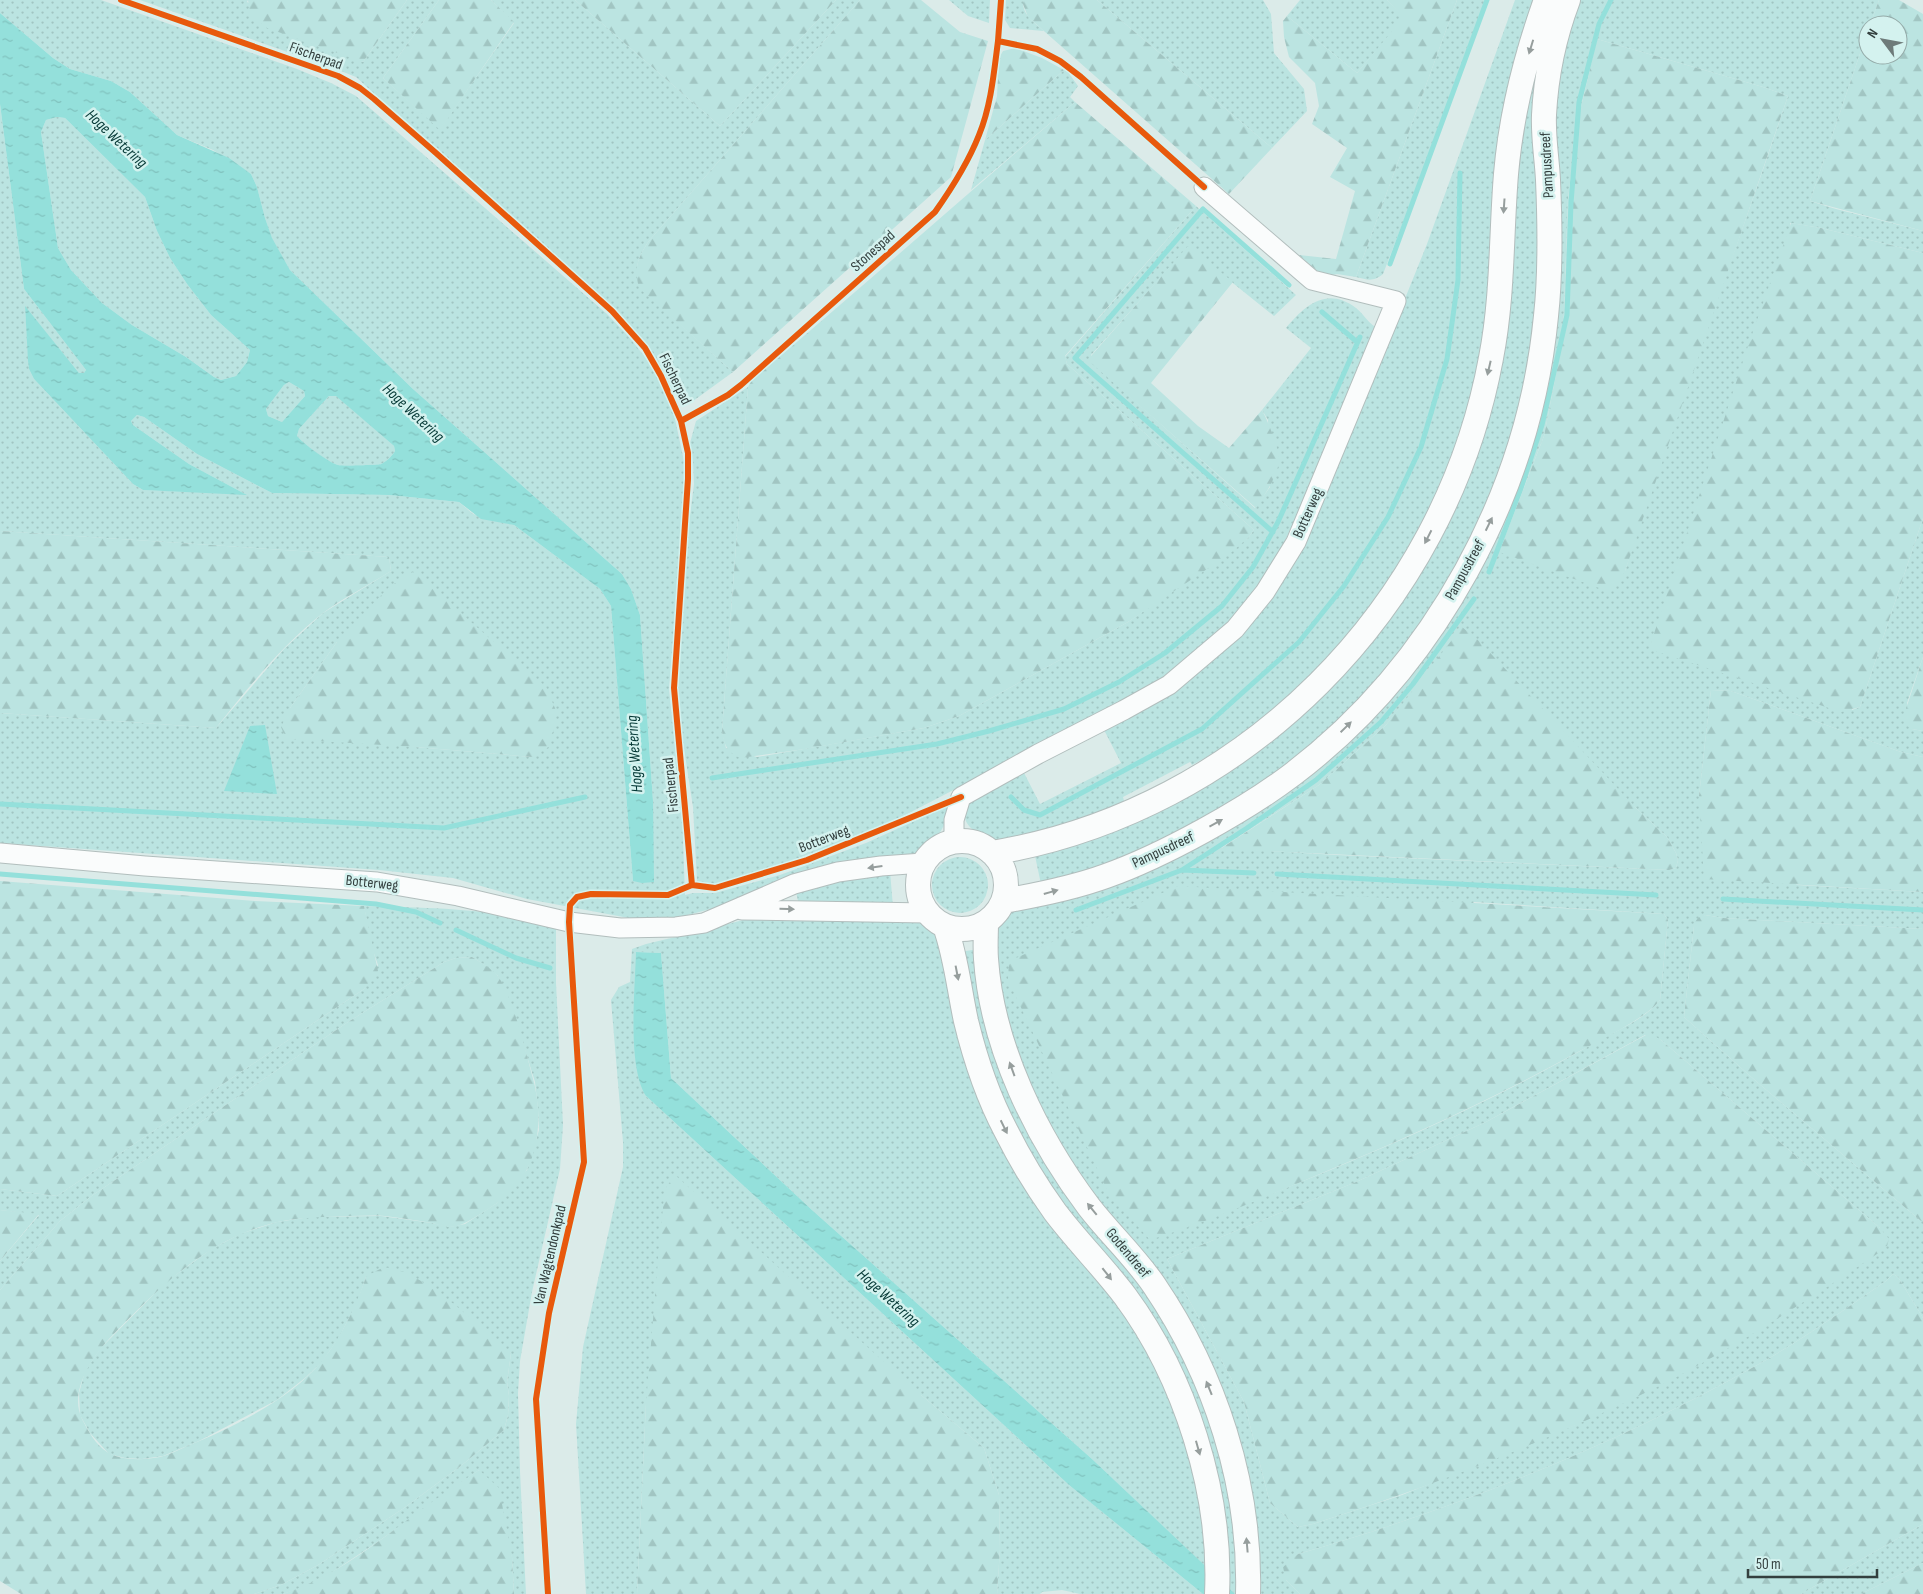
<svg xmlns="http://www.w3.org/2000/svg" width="1923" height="1594" viewBox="0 0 1923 1594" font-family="'Sofia Sans Condensed',sans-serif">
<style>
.grass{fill:url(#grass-dots);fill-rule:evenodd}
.forest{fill:url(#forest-firs)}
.water{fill:url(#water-ripples);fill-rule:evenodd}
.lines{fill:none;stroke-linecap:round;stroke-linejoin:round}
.stream{stroke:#94e0db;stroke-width:5}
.minor-casing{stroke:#b2bebd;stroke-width:21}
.major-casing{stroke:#b2bebd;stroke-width:26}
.minor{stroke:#fafcfc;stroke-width:19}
.major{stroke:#fafcfc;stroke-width:24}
.cycleway-casing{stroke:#d4f2ef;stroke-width:9}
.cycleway{stroke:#e8590c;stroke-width:6}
.oneway{fill:#969e9d}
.labels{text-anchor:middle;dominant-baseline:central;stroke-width:5;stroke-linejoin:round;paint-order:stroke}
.street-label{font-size:15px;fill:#333f3e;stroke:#d4f2ef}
.water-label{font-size:16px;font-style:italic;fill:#043835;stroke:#d4f2ef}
</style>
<defs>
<pattern id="grass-dots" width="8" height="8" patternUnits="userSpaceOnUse" patternTransform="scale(1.25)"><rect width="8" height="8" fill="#bbe4e1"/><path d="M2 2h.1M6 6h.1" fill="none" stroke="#a1c5c2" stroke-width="1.8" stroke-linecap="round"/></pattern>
<pattern id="forest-firs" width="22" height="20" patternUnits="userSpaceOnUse" patternTransform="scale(1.25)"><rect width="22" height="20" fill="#bbe4e1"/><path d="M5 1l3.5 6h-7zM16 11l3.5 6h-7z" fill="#a1c5c2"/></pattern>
<pattern id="water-ripples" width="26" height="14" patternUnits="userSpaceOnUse" patternTransform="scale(1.25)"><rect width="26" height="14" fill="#94e0db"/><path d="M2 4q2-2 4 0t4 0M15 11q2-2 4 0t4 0" fill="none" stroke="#80c1bd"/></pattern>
</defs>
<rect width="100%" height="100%" fill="#dbebe9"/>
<path class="grass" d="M0,0H101L297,69L331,83L356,96L607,314L629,337L649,362L668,397L675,419L687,475L669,689L682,811L685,895L693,893H715L780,875L866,843L948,806C947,831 932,846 910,857L680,917L645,921L527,899L453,878L379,870L0,843V713L216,728L284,649L323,613L391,571L389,557L0,531V104L24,289L86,370L84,374L79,373L25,307L29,369L34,379L133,484L143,490L245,494L189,464L133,425L131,421L137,415L144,417L197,454L272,493L389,495L459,502L473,514L514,525L600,589L611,606L633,881L653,801L640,615L631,589L622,574L413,389L290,270L272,239L265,218L257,187L251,174L213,150L177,135L130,92L111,81L70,69L53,58L0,13ZM337,642L532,757L415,747L290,708Z
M140,0H248L247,2L363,62L407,0H439L383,78L440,129L514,23L491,0H575L720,126L836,0H860L648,242C637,260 634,267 640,288L733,372L689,404L673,392L656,358L629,325L356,77L336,69Z
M949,0H990L989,23L968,16Z
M1006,0H1023C1022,15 1034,22 1044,31L1010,28L1005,20Z
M1097,0H1263L1271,14L1274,53L1304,89L1307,111L1272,148Z
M1300,0H1387L1405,17L1357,73L1287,16Z
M1457,0H1489L1383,274C1373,282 1368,280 1356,277Z
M1515,0H1540L1495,281L1458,454L1381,602L1263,726L1192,765L1190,762L1123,797L1124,801L1102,818L994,842C984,837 965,829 965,816C964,811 967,805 968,800L1022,769L1040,804L1121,763L1102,726L1255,611L1381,358L1427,244Z
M1579,0H1879L1870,25H1868V30L1810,201L1836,209L1923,231V253L1821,228L1790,223L1852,710L1860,707L1923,518V657L1907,703L1912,729L1923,731V757L1901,752L1731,691L1711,690L1699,796L1797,885L1923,892V929L1723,918L1705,915L1694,926L1684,1017L1757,1082L1921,1221H1923V1318L1898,1277L1893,1274L1886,1281C1844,1310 1803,1339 1759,1364C1614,1446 1458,1508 1298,1554L1286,1580L1300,1594H1253L1224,1414L1041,1122L994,985L997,923L1012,912L1021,907L1179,852L1396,683L1526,445L1553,75ZM1597,39L1763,87L1788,96C1735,255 1675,411 1625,571L1499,551L1544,436L1563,338L1568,199L1578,120ZM1419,684L1635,807L1667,837L1676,853L1678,860L1676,868L1669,870L1337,855L1221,848L1319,785L1386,725ZM1474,902L1664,914L1668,920L1660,1000C1647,1018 1614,1032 1594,1043C1463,1119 1321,1175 1179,1230ZM1645,1035L1661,1040L1880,1228L1575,1425L1402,1495L1313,1524L1298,1527L1270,1503L1244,1402L1167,1259L1356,1182L1486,1122Z
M1541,29L1544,238L1529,387L1484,524L1414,641L1306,755L1166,844L1042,889L1034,851L1050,848L1297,712L1458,488Z
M1064,70L1068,72L1078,86L1070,97L1075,102L971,190L985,140Z
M57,117L65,118L145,197L157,231L170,258L187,284L211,315L250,350L247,362L236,376L221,380L214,377L186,357L132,325L102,303L71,270L58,248L41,132L46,120Z
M1196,206L1296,295L1274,316L1188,247L1091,355V362L1255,508L1270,487L1268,420L1262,410L1311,348L1286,328C1305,305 1327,286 1356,308C1365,315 1368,324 1379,329L1320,467L1281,549L1256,588L1229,621L1203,645L1158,681L1110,709L884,826L756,874L713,884H705L697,881L693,807L683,742L678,688L685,555L694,484L693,462L690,443L696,421L748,387L722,731L726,748L757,757L924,728L959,716L1128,622L1248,538L1254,530L1067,364L1065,357Z
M289,382L304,391L305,396L282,422L268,416L266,409L284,385Z
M336,395L394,446L395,451C392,456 386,462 381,464C378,465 342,466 338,465C327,462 304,444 297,436L299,429L329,396Z
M932 885a28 28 0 1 1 56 0a28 28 0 1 1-56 0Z
M890,871L893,907L803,903L798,901L796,891L798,889Z
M364,906C423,908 502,907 556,929V983L563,1125L560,1169L532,1292L520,1361L518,1393L520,1471L526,1594H514L512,1557L479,1470L379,1541L331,1573L304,1587L283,1594H254L281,1585L318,1565L404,1508L462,1465L504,1430L508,1415L509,1396L507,1382L511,1353L366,1277L357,1303L338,1339L322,1362L305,1378L277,1400L199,1441L163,1456L142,1459L125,1458L109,1454L90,1433L80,1415L79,1393L85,1371L100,1349L166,1282L210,1250L240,1234L277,1222L310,1217L381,1216L432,1223L450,1227L465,1224L497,1203L527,1170L539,1130L538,1110L535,1082L511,1005L498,976L483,964L472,957L456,958L444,962L348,1022L93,1195L60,1221L0,1290V1261L39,1215L0,1210V1189L57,1196L364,989L378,965L371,945Z
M758,916L909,919C923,924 932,929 942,941L975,1069L1126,1308L1187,1427L1212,1573L1092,1459L812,1210L671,1078L661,953L636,952L646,1096L1069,1485L1203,1594H1080L1062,1590L1042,1592L1040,1594H997L1000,1549L999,1495L984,1448L921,1395L646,1404L637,1594H586L576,1424L583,1347L623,1167V1142L611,1000L619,987L630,982L632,949L646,944L709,929Z
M979,949L1003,1058L1175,1328L1229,1466L1243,1594H1235L1225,1585L1197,1424L1057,1205L999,1103L959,952Z
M1923,1524V1563L1861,1594H1801Z"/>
<path class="forest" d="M248,0H407L363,62L267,28L250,14Z
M439,0H491L514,22L440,130L383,78Z
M575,0H836L720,126Z
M860,0H921L960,32L988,41L951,177L733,372L639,288C634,267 637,260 648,242Z
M1023,0H1097L1272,148L1229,194L1028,17L1023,4Z
M1387,0H1457L1356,277L1337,274L1324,277L1299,255L1336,259L1355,191L1330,177L1347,148L1312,124L1319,106L1315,83L1289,57L1284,37L1283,21L1287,16L1357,73L1404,17Z
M1879,0H1899L1923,14V231L1810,201L1868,30V55H1898V25H1870Z
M1597,39L1763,87L1788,96L1625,571L1620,580L1610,589H1602L1499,552L1544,436L1563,338L1568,199L1578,120Z
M1015,48L1042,58L1064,70L985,140L997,96L999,58L1003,51Z
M1075,102L1196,206L1065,356L1067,364L1254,530L1248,538L1228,555L1128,622L959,716L924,728L805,749L740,758C727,752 724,745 722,731L748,387L751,381C860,289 967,194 1075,102Z
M1791,223L1821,228L1923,253V518L1860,707L1841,712L1649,649L1748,346Z
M1188,246L1233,282L1151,383L1198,426L1229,448L1262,410C1267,419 1281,453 1279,462C1276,479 1265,494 1256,508L1091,363V356Z
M0,531L389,557L391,571C369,585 343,598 323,613C283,644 247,689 216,728L0,713Z
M413,572L546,687L557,713L550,746L532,757L415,747L286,739L281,727L290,708L337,642L389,587Z
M1462,627L1478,640L1635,807L1667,837L1676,853L1678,860L1676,868L1669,870L1220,849L1319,785L1386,725Z
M1923,657V731L1912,729L1905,724L1904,715Z
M1711,690L1731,691L1901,752L1923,757V892L1704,879L1699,796Z
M0,881L255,901L364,906L378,971L364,989L57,1196L0,1189Z
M1178,886L1664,914L1668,920L1660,1000C1648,1017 1599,1041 1578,1052C1493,1099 1405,1139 1315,1176C1261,1199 1206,1222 1150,1240L1109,1194L1008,980L1009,961Z
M1705,915L1723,918L1923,929V1221H1921L1757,1082L1684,1017L1694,926C1696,919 1698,917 1705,915Z
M472,957C480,962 489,967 496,974C511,990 526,1052 532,1075C543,1112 541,1157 515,1188C505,1198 493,1206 482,1213C472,1219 461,1227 449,1227C444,1227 437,1224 432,1223C416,1220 400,1218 385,1216C373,1215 361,1216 349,1216C325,1217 301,1217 278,1222C208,1238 157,1289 109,1339C91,1359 69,1392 82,1419C88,1431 96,1445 107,1452C120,1461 145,1460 160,1457C169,1455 178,1450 187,1446C232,1428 291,1399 322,1361C342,1336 356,1306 366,1277C371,1274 378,1269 384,1268C413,1263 488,1333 511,1353L507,1382L509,1396L508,1415L504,1430L462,1465L404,1508L318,1565L281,1585L254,1594H21L0,1581V1290L60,1221L93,1195L348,1022L444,962L456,958Z
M1646,1035H1653L1661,1040L1880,1228L1889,1239L1887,1246L1880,1252C1808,1300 1734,1348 1657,1387C1546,1442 1430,1487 1313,1524L1298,1527L1270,1503L1244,1402L1167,1259L1356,1182L1486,1122Z
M675,1175L921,1395L984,1448L999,1495L1000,1549L997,1594H637L646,1404L660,1236L665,1189Z
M0,1210L39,1214L0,1261Z
M1893,1274L1898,1277L1923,1318V1524L1801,1594H1300L1286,1580L1283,1567L1298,1554C1458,1508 1614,1446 1759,1364C1803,1339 1844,1310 1886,1281Z
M479,1470L499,1488L512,1557L514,1594H283C334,1577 377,1543 419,1511C439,1497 459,1483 479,1470Z
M1923,1563V1594H1861Z"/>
<path class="water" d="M0,13L53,58L70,69L111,81L130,92L177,135L229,158L251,174L257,187L265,218L272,238L290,270L413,389L622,574L631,589L640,615L653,801L654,882L642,883L633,881L611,606L600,589L514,525L481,519L459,502L389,495L272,493L197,454L144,417L137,415L131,421L133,425L189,464L247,495L143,490L133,484L34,379L29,369L28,361L25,306L79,373H84L86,370L24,289L0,104ZM57,117L65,118L145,197L157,231L170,258L187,284L211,315L250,350L247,362L236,376L221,380L214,377L186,357L132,325L102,303L71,270L58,248L41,132L46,120ZM289,382L304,391L305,396L282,422L268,416L266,409L284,385ZM329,396H336L394,446L395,451C392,456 386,462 381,464C378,465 342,466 338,465C328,462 304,444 297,436L299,429Z
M265,725L277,794L224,791L250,726Z
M636,952L661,953L671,1078L812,1210L1092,1459L1235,1594H1203L1069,1485L646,1096C627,1066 635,990 636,952Z"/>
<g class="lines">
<path class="stream" d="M1390,264L1487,0
M1322,312L1357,342
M1273,532L1075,358L1203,209L1289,285
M1489,572L1521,488L1542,425L1567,315L1571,203L1579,102L1599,24L1611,0
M712,778L937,744L989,731L1064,709L1119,682L1165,653L1222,606L1253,567L1278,522L1360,337
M1011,797L1024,810L1040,815L1202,729L1299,642L1344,586L1388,517L1421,447L1447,359L1458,280L1460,173
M0,804L444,828L585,797
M1182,870L1254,873
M0,874L376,904L416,912L440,923
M1277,874L1656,895
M1723,899L1923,910
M1076,910L1182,870L1247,828L1316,780L1381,722L1413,684L1474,599
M456,930L516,958L550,968"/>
<g class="minor-casing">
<path id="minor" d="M954,841V820L961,797L1038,754L1124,710L1169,685L1235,629L1265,592L1296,542L1396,301L1312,280L1204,187
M0,853L145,866L377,882L458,896L569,922L620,928L676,927L704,923L794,884L838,872L881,866L923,863
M742,910L927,913"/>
</g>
<g class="major-casing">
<path id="major" d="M918 885a44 44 0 1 1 88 0a44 44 0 1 1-88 0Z
M992,853C1244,811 1445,608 1491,358C1503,297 1501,235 1506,174C1511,115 1526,56 1546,0
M1003,901C1038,895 1073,888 1106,876C1140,864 1172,848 1203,831C1234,814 1264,796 1293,774C1435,666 1529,493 1546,316C1551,271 1550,226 1548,180C1547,159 1543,137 1544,115C1546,76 1554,37 1568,0
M986,922C986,934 985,947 986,959C992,1047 1037,1138 1089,1207C1110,1234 1135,1257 1154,1285C1215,1375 1251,1485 1248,1594
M945,926C956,956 959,989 966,1021C975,1058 988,1097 1006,1131C1020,1159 1037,1187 1055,1212C1077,1241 1103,1267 1125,1296C1185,1377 1222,1493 1217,1594"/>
</g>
<use href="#minor" class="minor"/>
<use href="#major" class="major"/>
<g class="cycleway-casing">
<path id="cycleway" d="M121,0L338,76L360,88L374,99L436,153L612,311L645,348L661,376L681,421L688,453V479L674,688L692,885L668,895L591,894L577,897L570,905L569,922L584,1162L549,1313L536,1399L548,1594
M1001,0L998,41L1037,49L1060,61L1081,77L1204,187
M681,421L728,395L741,385L935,212C952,188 968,163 979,135C991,106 994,72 998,41
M692,885L715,888L807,860L961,797"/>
</g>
<use href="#cycleway" class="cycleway"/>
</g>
<defs><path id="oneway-solid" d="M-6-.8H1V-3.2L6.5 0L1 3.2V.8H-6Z" transform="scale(1.25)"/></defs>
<g class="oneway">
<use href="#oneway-solid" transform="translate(1531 47) rotate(107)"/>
<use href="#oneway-solid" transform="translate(1504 206) rotate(94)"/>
<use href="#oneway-solid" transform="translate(1489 368) rotate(103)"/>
<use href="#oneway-solid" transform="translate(1489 524) rotate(-64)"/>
<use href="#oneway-solid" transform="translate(1428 537) rotate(117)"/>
<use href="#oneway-solid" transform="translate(1346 727) rotate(-44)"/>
<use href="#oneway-solid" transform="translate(1216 823) rotate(-29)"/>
<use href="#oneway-solid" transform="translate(875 867) rotate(172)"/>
<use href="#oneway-solid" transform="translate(1051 892) rotate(-16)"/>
<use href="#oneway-solid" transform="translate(787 909) rotate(1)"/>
<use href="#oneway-solid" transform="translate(957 973) rotate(79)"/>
<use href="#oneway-solid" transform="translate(1012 1069) rotate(-110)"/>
<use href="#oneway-solid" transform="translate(1004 1127) rotate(64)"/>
<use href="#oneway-solid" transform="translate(1092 1209) rotate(-129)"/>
<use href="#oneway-solid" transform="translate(1107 1274) rotate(52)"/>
<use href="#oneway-solid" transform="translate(1209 1388) rotate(-112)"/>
<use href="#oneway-solid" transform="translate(1198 1448) rotate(74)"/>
<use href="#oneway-solid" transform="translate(1247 1545) rotate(-95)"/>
</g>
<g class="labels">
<g class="street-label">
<text transform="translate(316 56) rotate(20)">Fischerpad</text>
<text transform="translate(1547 165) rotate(-93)">Pampusdreef</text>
<text transform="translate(873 251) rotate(-42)">Stonespad</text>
<text transform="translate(675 379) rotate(64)">Fischerpad</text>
<text transform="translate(1308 513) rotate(-66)">Botterweg</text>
<text transform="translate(1465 570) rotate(-61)">Pampusdreef</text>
<text transform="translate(671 785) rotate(-96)">Fischerpad</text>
<text transform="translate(824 839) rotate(-21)">Botterweg</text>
<text transform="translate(1163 850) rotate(-25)">Pampusdreef</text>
<text transform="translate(372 883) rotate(6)">Botterweg</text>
<text transform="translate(1128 1253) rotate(50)">Godendreef</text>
<text transform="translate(550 1255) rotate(-77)">Van Wagtendonkpad</text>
</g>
<g class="water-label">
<text transform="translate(116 139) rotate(43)">Hoge Wetering</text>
<text transform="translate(413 413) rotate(43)">Hoge Wetering</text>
<text transform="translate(635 754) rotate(-94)">Hoge Wetering</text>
<text transform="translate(888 1298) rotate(42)">Hoge Wetering</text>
</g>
</g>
<g transform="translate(1883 40) rotate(302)"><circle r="24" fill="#d4f2ef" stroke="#94aaa8"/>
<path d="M0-4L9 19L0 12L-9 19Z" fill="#6e7b7a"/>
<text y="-8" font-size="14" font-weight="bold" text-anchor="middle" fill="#333f3e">N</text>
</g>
<path d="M1748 1569v8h129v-8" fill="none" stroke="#333f3e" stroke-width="2.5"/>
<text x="1756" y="1569" font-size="15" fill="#333f3e" stroke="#d4f2ef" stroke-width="4" paint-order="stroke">50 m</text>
</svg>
